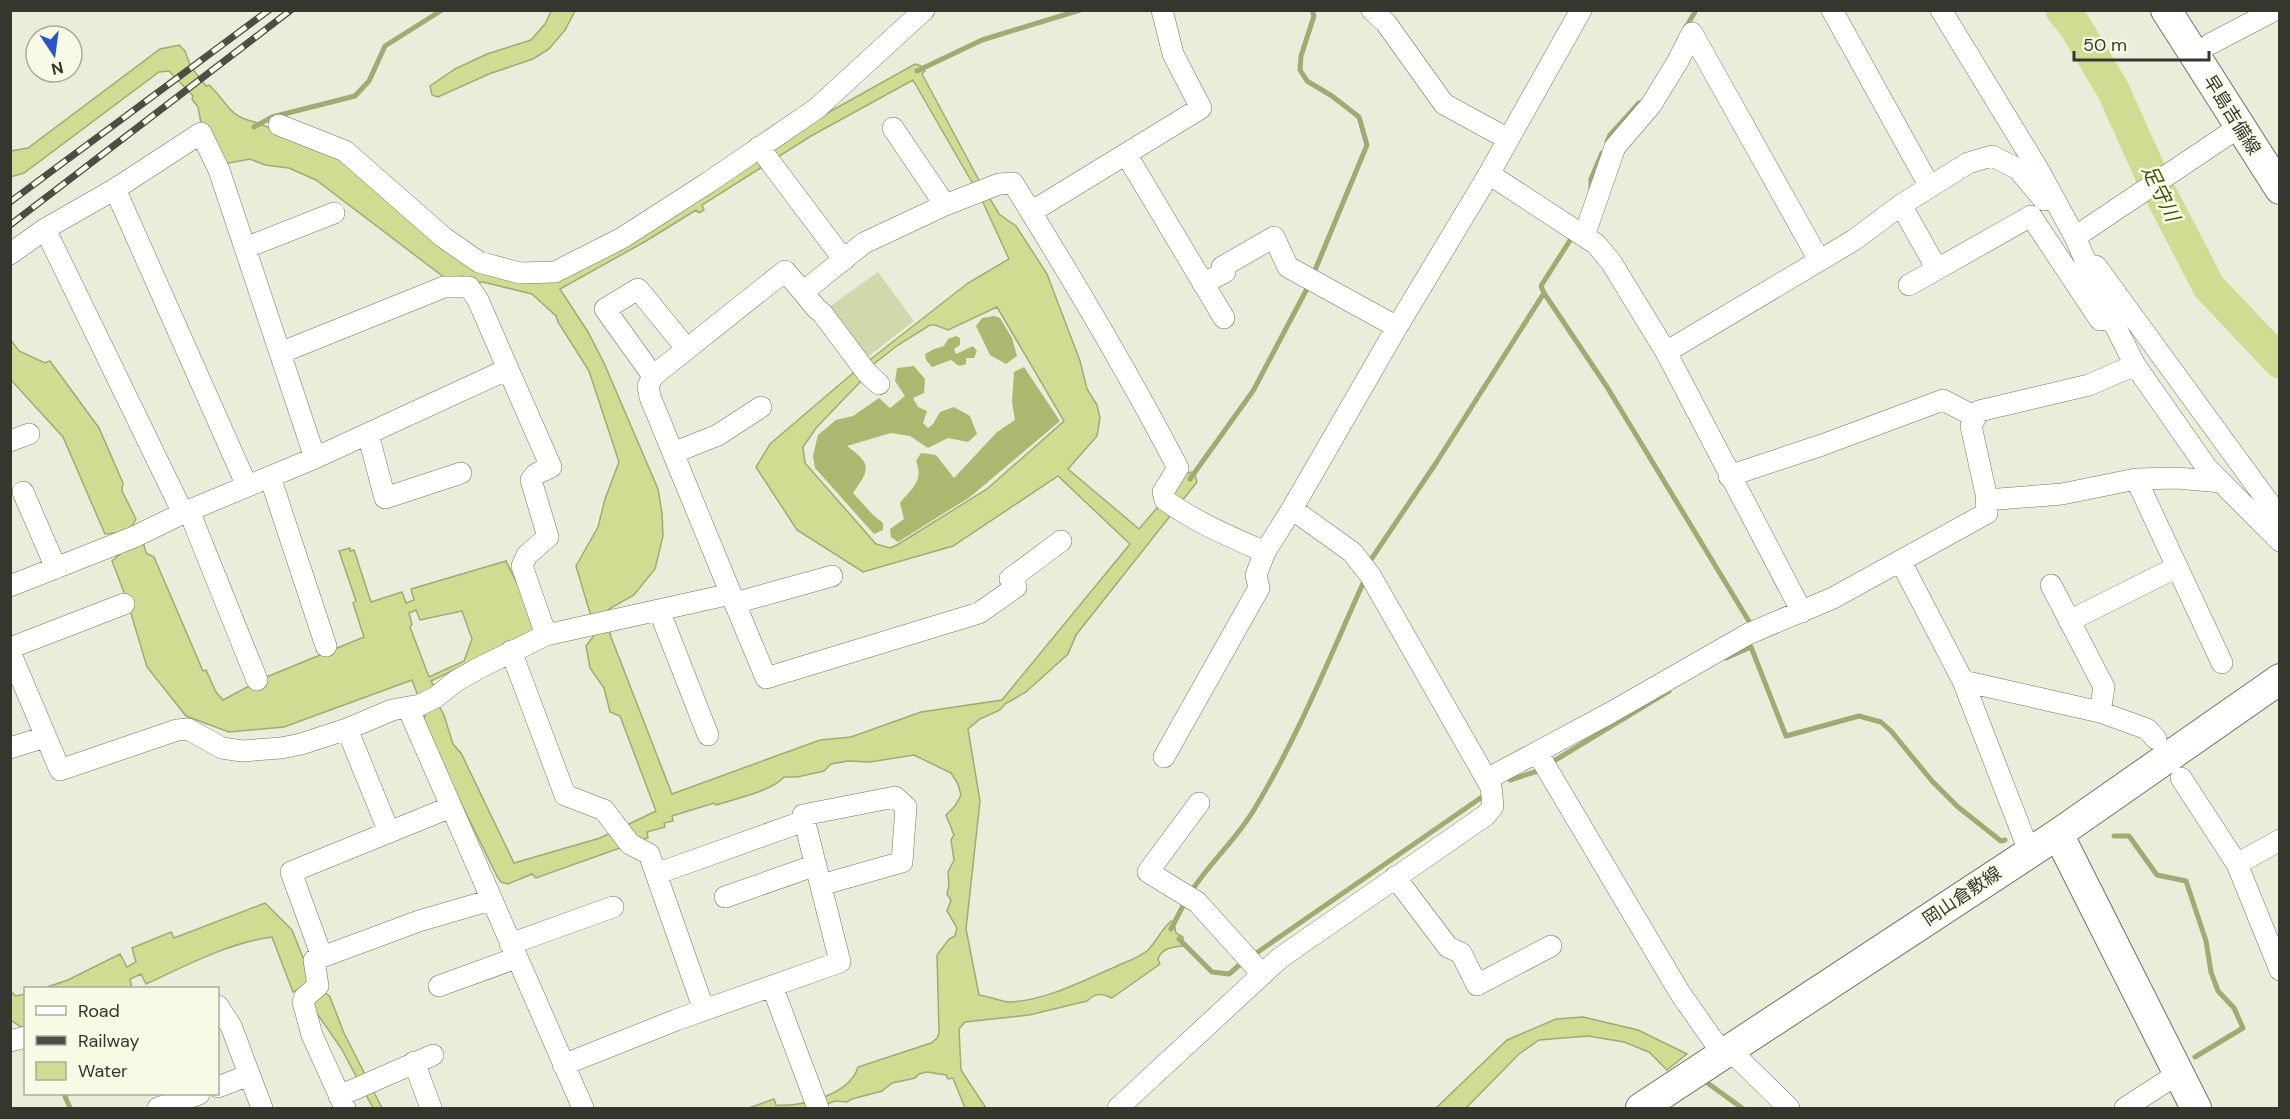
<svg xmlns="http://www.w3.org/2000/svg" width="2290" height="1119" viewBox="0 0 2290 1119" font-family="'DM Sans','Noto Sans JP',sans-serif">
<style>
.green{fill:#d1d8ac}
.forest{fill:#adb76f}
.water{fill:#d1db92;stroke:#a2aa74;stroke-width:1.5;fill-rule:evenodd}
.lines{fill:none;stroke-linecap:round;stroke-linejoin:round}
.stream{stroke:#a2aa74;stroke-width:5}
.river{stroke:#d1db92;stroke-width:33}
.street-casing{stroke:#727563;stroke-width:22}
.secondary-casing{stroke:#727563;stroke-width:32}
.street{stroke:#fff;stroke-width:21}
.secondary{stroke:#fff;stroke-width:30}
.rail-casing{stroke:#4c4e45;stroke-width:7}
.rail{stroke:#f7fbe6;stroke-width:4.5;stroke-dasharray:14;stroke-linecap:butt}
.labels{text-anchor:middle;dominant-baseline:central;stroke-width:5;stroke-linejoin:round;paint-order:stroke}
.street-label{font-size:18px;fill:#35372f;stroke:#f7fbe6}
.water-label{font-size:20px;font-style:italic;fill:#484e18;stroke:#f7fbe6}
</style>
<rect width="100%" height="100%" fill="#eaedd9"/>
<path class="green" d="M878,272L914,321L865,359L825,310Z"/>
<path class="forest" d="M994,316L1000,318L1012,338L1017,356L1006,364L990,355L976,326L982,318Z
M956,336L960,338V345L954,349L956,354L973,346L977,351L974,358H966V364C958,368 957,364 951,360L932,367L926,360L925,354L934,349L944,346L948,339Z
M914,366L925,379L924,393L913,398L918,407L927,411L923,423L928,428L933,424L940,412L954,407L970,416L977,434L968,442L948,438L928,448L910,436L891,433L847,446C871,464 871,468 853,493L873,515L883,523V530L874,534L815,468L813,456L818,435L836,420L853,416L879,398L890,408L905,396L895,381L897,368Z
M1024,367L1060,421L970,497L898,542L891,537L890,529L904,519L900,503C912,488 924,481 916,461L921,453L936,455L954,478L997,432L1015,420L1012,402L1014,372Z"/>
<path class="water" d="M551,11H575L565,30L549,49L533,59L489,74L438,97L432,95L430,86L455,69L487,54L531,40L545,24Z
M179,45L185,51L191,67L206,86L209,85C227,101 228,117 255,122L337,155L468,262L550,277L831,111L915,64L921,66L925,71L922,74L981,184L999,214L1016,226L1047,274L1080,361L1087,389L1097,405L1100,418L1097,436L1068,469L1139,529L1186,474L1191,472L1195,475L1197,482L1076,635L1068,654L1026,692L1005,704L1000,710L980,719L968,729L980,801L966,929L979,995C990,996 1000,1002 1010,1002C1047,1000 1082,981 1115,967C1125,962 1139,958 1148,950C1156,942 1161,930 1171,921L1174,923L1176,933L1183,937V946C1172,947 1162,948 1158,959L1160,964L1112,998C1101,993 1095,993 1087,1001L1029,1015L965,1022L959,1029L961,1070L986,1108H965L953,1078L948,1079L946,1075L927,1072L919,1074L915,1078L892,1083L882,1091L852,1099L847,1102L835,1101L816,1108H749L774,1099L776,1105C801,1107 850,1095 858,1067L931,1043L937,1038L939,1033L937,955L949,939L955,936L957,928L947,911L951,900L947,894L949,885L948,872L954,860L951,840L954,835L946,815L955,806L961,795L958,784L951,773L914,755L870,762L848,761L831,764L824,771L797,777H784C772,791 735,799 716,805L714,803L672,816L673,821L664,823L665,827L647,832L648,838L536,878L532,874L508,884L501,882L497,876L422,724L425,715L412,680L284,727L229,732L186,716L147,667L127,600L112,561L120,554L123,546L115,533L105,534L63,437L11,380L10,339L19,351L45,363L50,361L99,428L123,483L122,491L136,519L130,530L135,542L144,545L146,553L154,557L203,671L206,670L216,692L223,700L264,678L364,637L353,603L356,601L339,551L350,548V551L354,550L371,602L402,592L406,603L414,600L411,589L506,561L536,622L534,631L431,681L434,686L432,693L444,715L453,744L461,753L514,863L600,838L656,811L620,716L610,712L604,688L590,668L586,646L596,633L576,566L598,527L605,499L619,462L589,371L558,322L556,316L532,294L483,282L477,283L463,276L445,278L316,180L289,168L265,165L250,159L224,164L201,123L198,107L192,99L193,96L169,71L159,72L24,173L10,177L11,151L28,148L160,49ZM913,80L981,198L1009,259L968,283L853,373L770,444L756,467L797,530L863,572L953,546L1058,476L1130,544L1002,700L921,712L851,737L820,740L672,794L611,637L606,613L609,609L634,595L655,569L663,536L662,513L658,489L604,363L588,332L560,289L646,241L696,210L699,213L704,210L702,205L811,136ZM997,307L1064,421L987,489L897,545L890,548L876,544L805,463L803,447L816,428L862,380L870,367L898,345L930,325H935L948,330ZM416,610L420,620L462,611L472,639L464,661L429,677L410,627L412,624L409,613Z
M265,903L292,930L312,980L330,997L344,1033L382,1108H373L341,1048L300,989L293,992L272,937C227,943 186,966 146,984L141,974L130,979L132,988H44L68,980L120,954L127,967L136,962L132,948L171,932L174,938Z
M10,991L16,996L25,994V1042L21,1027L11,1020Z
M1583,1017L1638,1030L1687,1054L1667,1070L1649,1052L1624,1042L1588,1036L1539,1040L1519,1054L1466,1108H1436L1507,1040L1556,1019Z"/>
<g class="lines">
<path class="stream" d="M1312,10L1314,16L1301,56L1300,70L1307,81L1332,96L1359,117L1367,145L1313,275
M1685,29L1696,10
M917,71L982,40L1080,10
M254,127L272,117L355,96L369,81L385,46L442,10
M1607,142L1610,135L1639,103
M1591,190V179L1602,153
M1544,293L1607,387L1750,623
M1190,479L1253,391L1310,283
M1368,564L1436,463L1544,293L1541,286L1574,234
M1726,658L1751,647L1786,736L1859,716L1881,722L1891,731L1932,781L1958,807L2001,841L2005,840
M1549,764L1669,691
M1510,780L1541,770
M2114,836H2129L2157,875L2186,881L2206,941L2211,972L2218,991L2234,1008L2243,1028L2195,1057
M1191,892C1210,862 1238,838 1255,808C1299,735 1330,656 1365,579
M1171,929L1186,900
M1179,939L1212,972L1229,974L1244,961
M1252,956L1482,797
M1702,1079L1742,1108
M64,1094L70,1108"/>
<path class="river" d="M2062,10L2075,26L2113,90L2155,183L2209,287L2280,362"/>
<g class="street-casing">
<path id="street" d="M1372,10L1386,23L1444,104L1508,139
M1832,10L1930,187
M1692,33L1819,260
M2210,44L2275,10
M279,125L345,151L443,237L479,262L520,273L555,272L622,238L709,182L816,109L924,10
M893,128L945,205
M759,147L844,260
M1126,154L1224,318
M1489,174L1596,244L1611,262L1666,352L1802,612
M115,189L247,486
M1901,205L1937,269
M1031,212L1201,108L1173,54L1162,10
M1584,236L1615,147L1651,105L1678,61L1692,33
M2075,237L2239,127
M245,248L334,213
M10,254L45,229
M2096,266L2280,518
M1203,284L1225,272L1222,267L1274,237L1288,267L1397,327
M1909,285L2031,216L2100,320
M469,287L478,300L508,369
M803,292L816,308L822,313L867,373L879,384
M1666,352L1854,240L1901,205L1968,163L1992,156L2018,169L2044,200
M280,353L444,287H469
M2135,365L2207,468L2280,541
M653,376L605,309L638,289L687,349
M368,434L385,498L461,473
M10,441L29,434
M673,453L718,435L761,407
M1729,476L1822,445L1943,400L1976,417
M270,477L326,646
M2136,479L2222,663
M23,492L56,568
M1986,500L2062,494L2136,479L2177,478L2221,482
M189,511L257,680
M183,513L45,229L115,189L201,133L219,170L315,458
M1901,562L1963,681L2100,712L2147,729L2156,739
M2051,585L2104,687L2100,712
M10,586L134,537L183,513L315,458L508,369L551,467L536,474L531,480L548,537L527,555L522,566L546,635
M731,594L766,678L979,613L1016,587L1010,579L1061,541
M735,603L832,576
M659,610L708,735
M2069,621L2177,567
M10,648L124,604
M511,651L565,795L604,810L630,844L649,854L704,1010
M10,652L60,770L177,730L188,729L222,748L242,751L281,748L301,744L347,729L392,710L420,705L436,697L456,681L479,668L546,635L731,594L650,397L648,386L653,376L785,271L803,292L864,243L945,205L999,184L1013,183C1071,276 1127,370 1178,468L1163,492L1165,500C1195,522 1231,537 1265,552L1292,509L1397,327L1489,174L1581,10
M1963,681L2029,851
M408,708L583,1108
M347,729L389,832
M10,748L45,737
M1537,752L1680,993L1715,1043L1740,1060L1789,1108
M1164,757L1259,588L1256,575L1265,552
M2181,778L2237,864L2280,970
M1487,779L1610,713L1748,634L1833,598L1987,513L1986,494L1971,426L1979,411L2089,385L2135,365L2106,308L2075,237L2038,169L1941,10
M1199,803L1148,872L1197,902L1262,974
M2237,864L2280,840
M656,874L804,821
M1395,877L1448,947L1461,953L1477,985L1551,946
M725,897L816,865
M510,944L613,907
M322,957L291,872L451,807
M439,986L516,958
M772,986L818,1108
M218,1006L231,1026L262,1108
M10,1041L26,1037
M414,1062L431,1108
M563,1065L676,1020L840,962L803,815L895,797L906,807L902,862L821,885
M218,1087L249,1075
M339,1096L433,1055
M158,1108L199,1094
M345,1108L312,1035L303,1002L305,997L318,986L314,960L419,921L491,900
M1118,1108L1280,958L1486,815L1493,806L1491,787L1370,575L1352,552L1292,509
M2125,1108L2179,1073"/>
</g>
<g class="secondary-casing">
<path id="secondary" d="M2166,10L2280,189
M2058,834L2196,1108
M1641,1108L2058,834L2280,679"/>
</g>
<use href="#street" class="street"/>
<use href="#secondary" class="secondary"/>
<g class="rail-casing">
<path id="rail" d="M10,202L269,10
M10,225L291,10"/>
</g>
<use href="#rail" class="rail"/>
</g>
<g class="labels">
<g class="street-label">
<text transform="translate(2232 115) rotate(58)">早島吉備線</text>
<text transform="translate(1962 896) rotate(-34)">岡山倉敷線</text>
</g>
<g class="water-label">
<text transform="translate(2161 193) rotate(64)">足守川</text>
</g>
</g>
<rect width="2290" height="1119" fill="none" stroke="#35372f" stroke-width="24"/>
<rect x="24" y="987" width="195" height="108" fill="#f7fbe6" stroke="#a9ad9d" stroke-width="1.5"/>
<rect x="36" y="1006" width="30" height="9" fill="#ffffff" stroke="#a9ad9d" stroke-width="1.5"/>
<text x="78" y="1017" font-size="18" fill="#35372f">Road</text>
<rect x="36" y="1036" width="30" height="9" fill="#4c4e45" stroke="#a9ad9d" stroke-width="1.5"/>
<text x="78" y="1047" font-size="18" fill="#35372f">Railway</text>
<rect x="36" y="1062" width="30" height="18" fill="#d1db92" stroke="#a9ad9d" stroke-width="1.5"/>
<text x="78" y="1077" font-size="18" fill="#35372f">Water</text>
<g transform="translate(54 54) rotate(167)"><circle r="28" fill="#f7fbe6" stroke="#a9ad9d" stroke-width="1.5"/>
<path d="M0-4.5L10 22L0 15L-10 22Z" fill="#2b55c4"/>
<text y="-9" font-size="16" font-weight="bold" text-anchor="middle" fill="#35372f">N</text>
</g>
<path d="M2074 51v9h135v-9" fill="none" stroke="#35372f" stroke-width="3"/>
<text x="2083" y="51" font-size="18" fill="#35372f" stroke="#f7fbe6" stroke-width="4.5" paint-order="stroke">50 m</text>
</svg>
